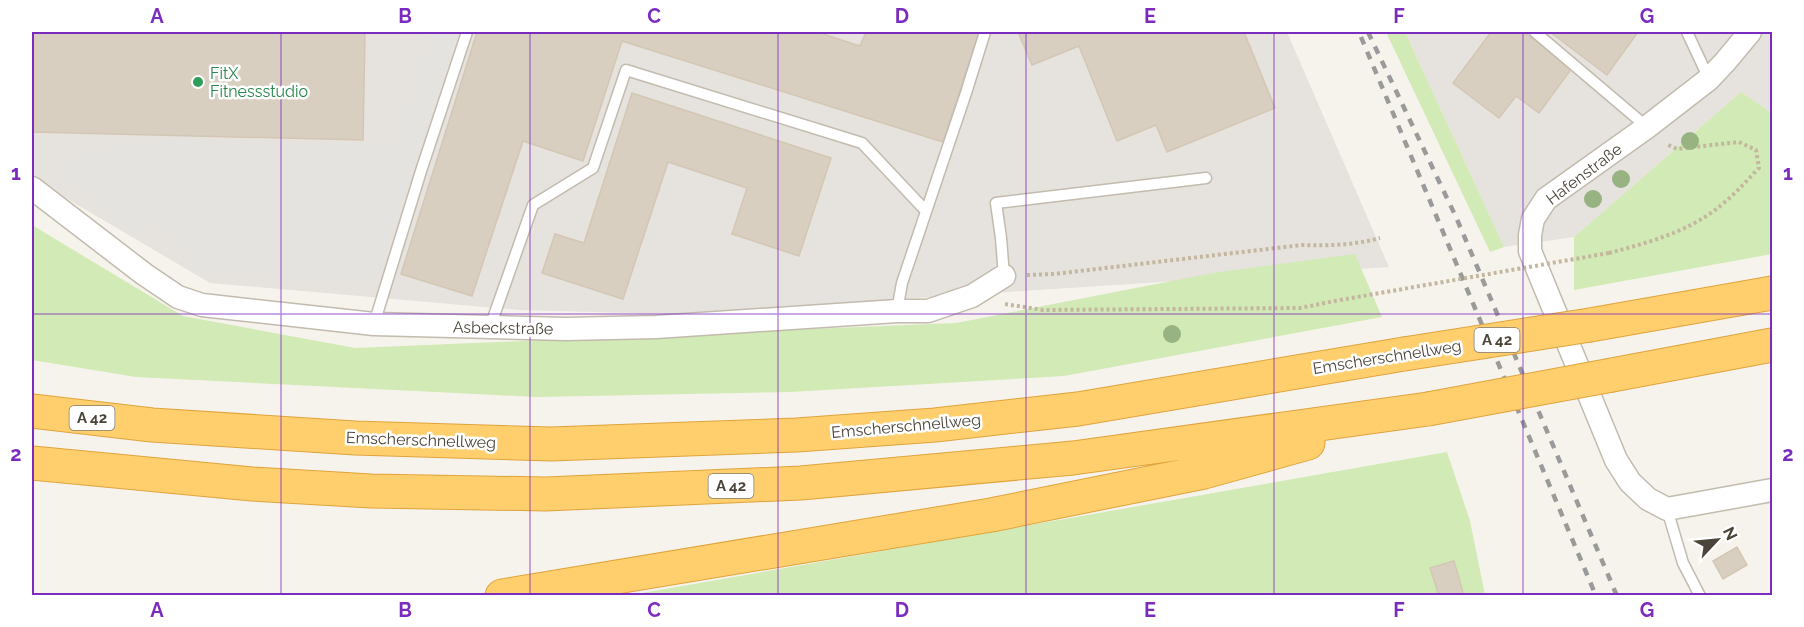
<svg xmlns="http://www.w3.org/2000/svg" width="1804" height="627" viewBox="0 0 1804 627" font-family="Raleway,sans-serif">
<style>
.industrial{fill:#e6e2dd}
.green{fill:#d2eab5}
.parking{fill:#e5e3e0}
.building{fill:#d8cfc1;stroke:#d3c7b4;stroke-width:1.5}
.lines{fill:none;stroke-linecap:round;stroke-linejoin:round}
.service-casing{stroke:#c2bbae;stroke-width:13}
.minor-casing{stroke:#c2bbae;stroke-width:25}
.motorway-casing{stroke:#e0a43c;stroke-width:35}
.path{stroke:#c4b79f;stroke-width:4;stroke-dasharray:3 3;stroke-linecap:butt}
.service{stroke:#fff;stroke-width:10}
.minor{stroke:#fff;stroke-width:22}
.motorway{stroke:#ffcf6e;stroke-width:33}
.rail{stroke:#9a9a9a;stroke-width:4.5;stroke-dasharray:8 8;stroke-linecap:butt}
.motorway-bridge-casing{stroke:#e0a43c;stroke-width:35;stroke-linecap:butt}
.path-bridge{stroke:#c4b79f;stroke-width:4;stroke-dasharray:3 3;stroke-linecap:butt}
.motorway-bridge{stroke:#ffcf6e;stroke-width:33}
.tree{fill:#97b381}
.grid{fill:none;stroke:#7b2cbf;stroke-width:1.5;stroke-opacity:0.55}
.leisure-dot{fill:#2e9e5b;stroke:#fff;stroke-width:2}
.labels{text-anchor:middle;dominant-baseline:central;stroke-width:5;stroke-linejoin:round;paint-order:stroke}
.shield{fill:#fff;stroke:#817c74;stroke-width:1.5}
.shield-label{font-size:15px;font-weight:bold;fill:#4b4439}
.leisure-label{font-size:16px;fill:#27864d;stroke:#fff;text-anchor:start}
.street-label{font-size:16px;fill:#4b4439;stroke:#fff}
.neatline{fill:none;stroke:#7b2cbf;stroke-width:2}
.grid-label{font-size:20px;text-anchor:middle;font-weight:bold;fill:#7b2cbf}
</style>
<rect width="100%" height="100%" fill="#f6f3ec"/>
<path class="industrial" d="M32,32H1287L1389,267L670,314L519,310L210,283L32,178Z
M1405,32H1772V113L1741,92L1574,237L1504,247Z"/>
<path class="green" d="M1386,32H1405L1504,247L1490,252Z
M1741,92L1772,113V254L1574,290V237Z
M32,225L183,316L355,348L956,323L1213,273L1355,254L1382,317L1064,376L790,392L536,397L136,377L32,360Z
M1447,452L1470,521L1485,595L625,596Z"/>
<path class="parking" d="M431,32H456L375,280L198,274L196,255L151,220L137,235L57,172L70,158L141,140L395,143Z"/>
<path class="building" d="M32,32H365L363,140L32,132Z
M477,32H821L820,33L860,46L866,32H979L943,142L622,41L583,161L523,141L472,296L401,274Z
M1018,32H1244L1275,108L1167,152L1156,125L1117,141L1079,46L1032,65Z
M1491,32H1524L1572,68L1539,113L1516,96L1499,118L1453,83Z
M1550,32H1638L1607,75Z
M632,93L831,158L799,256L732,234L747,188L668,162L623,299L542,273L555,234L584,243Z
M1737,547L1747,565L1723,579L1713,561Z
M1454,561L1464,596H1439L1430,568Z"/>
<g class="lines">
<g class="service-casing">
<path id="service" d="M1535,32L1647,127
M1687,32L1709,79
M1004,276L1001,238L996,203L1206,178
M897,311L902,283L966,93L985,32
M374,324L421,171L467,32
M490,327L533,205L593,168L626,70L862,143L925,210
M1667,509L1683,563L1700,596"/>
</g>
<g class="minor-casing">
<path id="minor" d="M1750,32L1725,62L1709,79L1647,127L1546,199L1533,219L1530,235V251L1616,460L1630,482L1648,499L1667,509L1772,490
M32,188L144,274L178,297L202,305L374,324L566,329L656,327L897,311H928L972,296L1004,276"/>
</g>
<g class="motorway-casing">
<path id="motorway" d="M1590,325L1772,293
M1612,375L1772,345
M32,411L152,425L355,438L551,444L797,435L935,425L1078,409L1404,354
M32,463L252,484L371,491L546,494L801,483L1073,458L1428,409
M502,596L991,515L1204,472L1308,443"/>
</g>
<path class="path" d="M1609,253C1650,242 1693,231 1726,201C1738,191 1748,179 1759,168L1756,150L1739,142L1677,149L1666,144
M1027,275L1054,274L1302,245C1329,246 1354,245 1380,238
M1005,304L1043,310L1300,308L1340,300"/>
<use href="#service" class="service"/>
<use href="#minor" class="minor"/>
<use href="#motorway" class="motorway"/>
<path class="rail" d="M1368,32L1456,217L1617,596
M1361,37L1596,596"/>
<g class="motorway-bridge-casing">
<path id="motorway-bridge" d="M1404,354L1590,325
M1428,409L1612,375"/>
</g>
<path class="path-bridge" d="M1340,300L1609,253"/>
<use href="#motorway-bridge" class="motorway-bridge"/>
</g>
<g class="tree">
<circle cx="1690" cy="141" r="9"/>
<circle cx="1621" cy="179" r="9"/>
<circle cx="1593" cy="199" r="9"/>
<circle cx="1172" cy="334" r="9"/>
</g>
<path class="grid" d="M281,32V596M530,32V596M778,32V596M1026,32V596M1274,32V596M1523,32V596M32,314H1772"/>
<circle class="leisure-dot" cx="198" cy="82" r="6"/>
<g class="labels">
<g class="shield">
<rect x="1474.5" y="328" width="45" height="24" rx="4.5"/>
<rect x="69.5" y="406" width="45" height="24" rx="4.5"/>
<rect x="708.5" y="474" width="45" height="24" rx="4.5"/>
</g>
<g class="shield-label">
<text x="1497" y="340">A 42</text>
<text x="92" y="418">A 42</text>
<text x="731" y="486">A 42</text>
</g>
<g class="leisure-label">
<text x="210" y="73">FitX<tspan x="210" dy="18">Fitnessstudio</tspan></text>
</g>
<g class="street-label">
<text transform="translate(1584 174) rotate(-37)">Hafenstraße</text>
<text transform="translate(503 328) rotate(1)">Asbeckstraße</text>
<text transform="translate(1387 357) rotate(-9)">Emscherschnellweg</text>
<text transform="translate(906 426) rotate(-5)">Emscherschnellweg</text>
<text transform="translate(421 440) rotate(2)">Emscherschnellweg</text>
</g>
</g>
<rect width="1804" height="627" fill="none" stroke="#ffffff" stroke-width="66"/>
<g transform="translate(1717 540) rotate(64)" stroke="#ffffff" stroke-width="4.5" paint-order="stroke">
<path d="M0-4.5L10 22L0 15L-10 22Z" fill="#4b4439"/>
<text y="-9" font-size="16" font-weight="bold" text-anchor="middle" fill="#4b4439">N</text>
</g>
<rect x="33" y="33" width="1738" height="561" class="neatline"/>
<g class="grid-label">
<text x="157" y="23">A</text>
<text x="405" y="23">B</text>
<text x="654" y="23">C</text>
<text x="902" y="23">D</text>
<text x="1150" y="23">E</text>
<text x="1399" y="23">F</text>
<text x="1647" y="23">G</text>
<text x="16" y="180">1</text>
<text x="1788" y="180">1</text>
<text x="16" y="461">2</text>
<text x="1788" y="461">2</text>
<text x="157" y="617">A</text>
<text x="405" y="617">B</text>
<text x="654" y="617">C</text>
<text x="902" y="617">D</text>
<text x="1150" y="617">E</text>
<text x="1399" y="617">F</text>
<text x="1647" y="617">G</text>
</g>
</svg>
